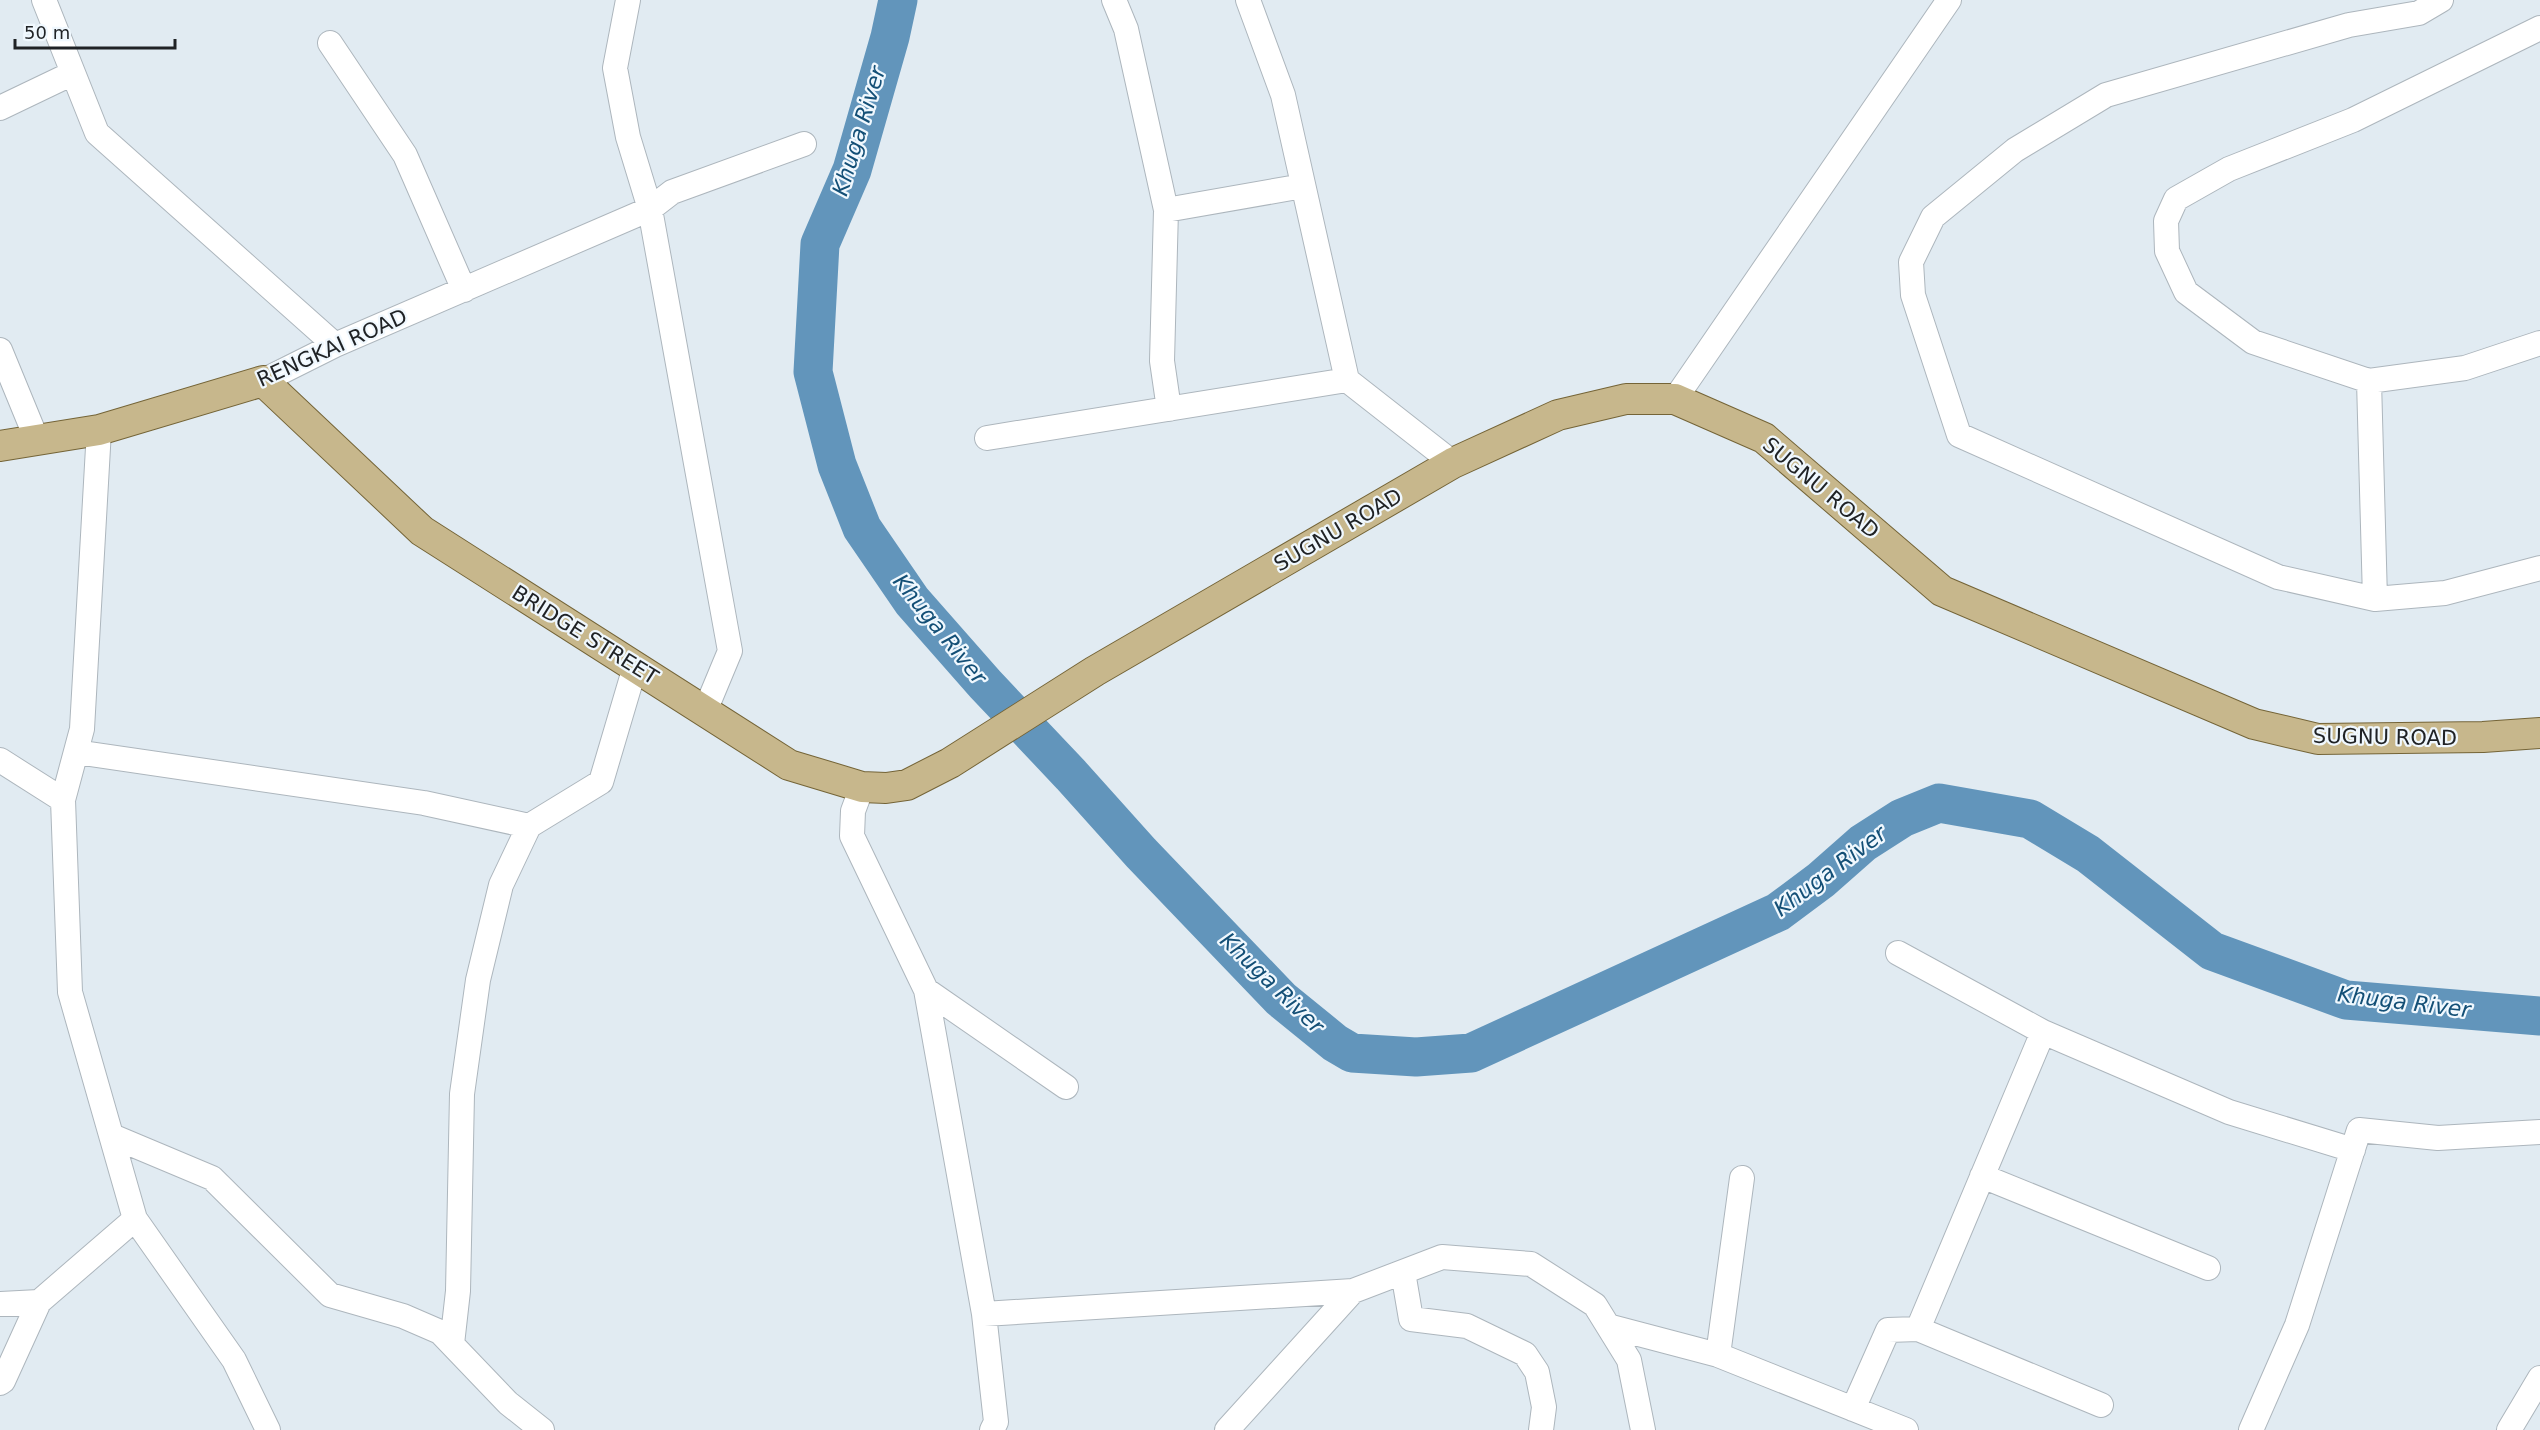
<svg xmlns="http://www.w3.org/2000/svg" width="2540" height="1430" viewBox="0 0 2540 1430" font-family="'DejaVu Sans',sans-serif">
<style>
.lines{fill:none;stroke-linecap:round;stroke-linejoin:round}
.river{stroke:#6295bb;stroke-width:39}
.minor-casing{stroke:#adb6bd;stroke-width:26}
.major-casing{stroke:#746437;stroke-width:32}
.minor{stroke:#fff;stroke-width:24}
.major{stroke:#c7b78c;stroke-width:30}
.labels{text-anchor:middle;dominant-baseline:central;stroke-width:4.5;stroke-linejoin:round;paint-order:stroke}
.street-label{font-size:21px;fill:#1f2225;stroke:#f0f8fe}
.water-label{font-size:22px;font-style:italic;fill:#134f76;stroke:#f0f8fe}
</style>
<rect width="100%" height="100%" fill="#e1ebf2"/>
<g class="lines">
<path class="river" d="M898,0L890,37L852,170L820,244L813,372L837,465L862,528L912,601L985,684L1071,775L1141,853L1281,999L1335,1043L1352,1053L1416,1057L1471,1053L1778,912L1821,880L1863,843L1902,818L1939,803L2030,819L2088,854L2212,951L2346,1000L2540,1016"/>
<g class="minor-casing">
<path id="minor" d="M44,0L97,133L335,345
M628,0L615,68L628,137L650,209L730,651L705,711
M1114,0L1126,29L1166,210L1162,361L1169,409
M1248,0L1283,95L1347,380L1453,463
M2441,0L2419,13L2349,25L2106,95L2015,150L1933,217L1911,262L1913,295L1959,435L2278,577L2375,599L2445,593L2540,568
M2540,28L2353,120L2229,169L2176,199L2166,221L2167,251L2186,292L2253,342L2369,381L2465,368L2540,343
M330,43L405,155L464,290
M0,108L73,73
M1166,210L1303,186
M0,350L37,440
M263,381L335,345L650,209L672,192L804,144
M2369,381L2375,599
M1675,399L1949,0
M99,430L82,729L63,800L70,992L135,1219L234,1360L268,1430
M987,438L1347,380
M76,752L424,803L529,826
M0,760L63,800
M862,787L853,811L852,836L926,990L984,1314L996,1422L992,1430
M1898,953L2043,1032L2229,1112L2353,1150
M926,990L1066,1087
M112,1136L212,1178L330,1295L403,1316L440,1332L508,1403L542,1430
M1982,1176L2208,1268
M1403,1272L1411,1319L1467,1326L1525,1354L1537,1372L1544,1407L1541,1430
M0,1304L39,1302
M984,1314L1353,1291L1442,1257L1531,1264L1595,1305L1629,1360L1643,1430
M1608,1326L1718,1355L1906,1430
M1918,1329L2101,1405
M452,1344L458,1291L462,1094L478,980L501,885L529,826L601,782L635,667
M1718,1355L1742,1178
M0,1383L3,1381L39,1302L135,1219
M1853,1409L1888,1330L1918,1329L2043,1032
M1227,1430L1353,1291
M2251,1430L2297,1325L2359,1130L2438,1138L2540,1132
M2509,1430L2540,1378"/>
</g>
<g class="major-casing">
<path id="major" d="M0,446L99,430L263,381L422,531L789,765L862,787L886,788L907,785L950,763L1095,671L1453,463L1558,415L1626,399H1675L1764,438L1942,591L2254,724L2318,739L2483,737L2540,733"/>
</g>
<use href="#minor" class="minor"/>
<use href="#major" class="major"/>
</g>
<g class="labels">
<g class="street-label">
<text transform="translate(332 348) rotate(-24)">RENGKAI ROAD</text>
<text transform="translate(1821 488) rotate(40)">SUGNU ROAD</text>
<text transform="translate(1338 530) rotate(-30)">SUGNU ROAD</text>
<text transform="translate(585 635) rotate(32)">BRIDGE STREET</text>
<text transform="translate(2385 737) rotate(1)">SUGNU ROAD</text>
</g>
<g class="water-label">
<text transform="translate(859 131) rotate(-73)">Khuga River</text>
<text transform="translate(940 629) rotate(51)">Khuga River</text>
<text transform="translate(1830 871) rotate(-37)">Khuga River</text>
<text transform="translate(1272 983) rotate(44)">Khuga River</text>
<text transform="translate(2404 1002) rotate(7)">Khuga River</text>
</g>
</g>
<path d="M15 39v9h160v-9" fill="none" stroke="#1f2225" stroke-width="3"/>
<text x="24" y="39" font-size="18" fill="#1f2225" stroke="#f0f8fe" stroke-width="4.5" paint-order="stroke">50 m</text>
</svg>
